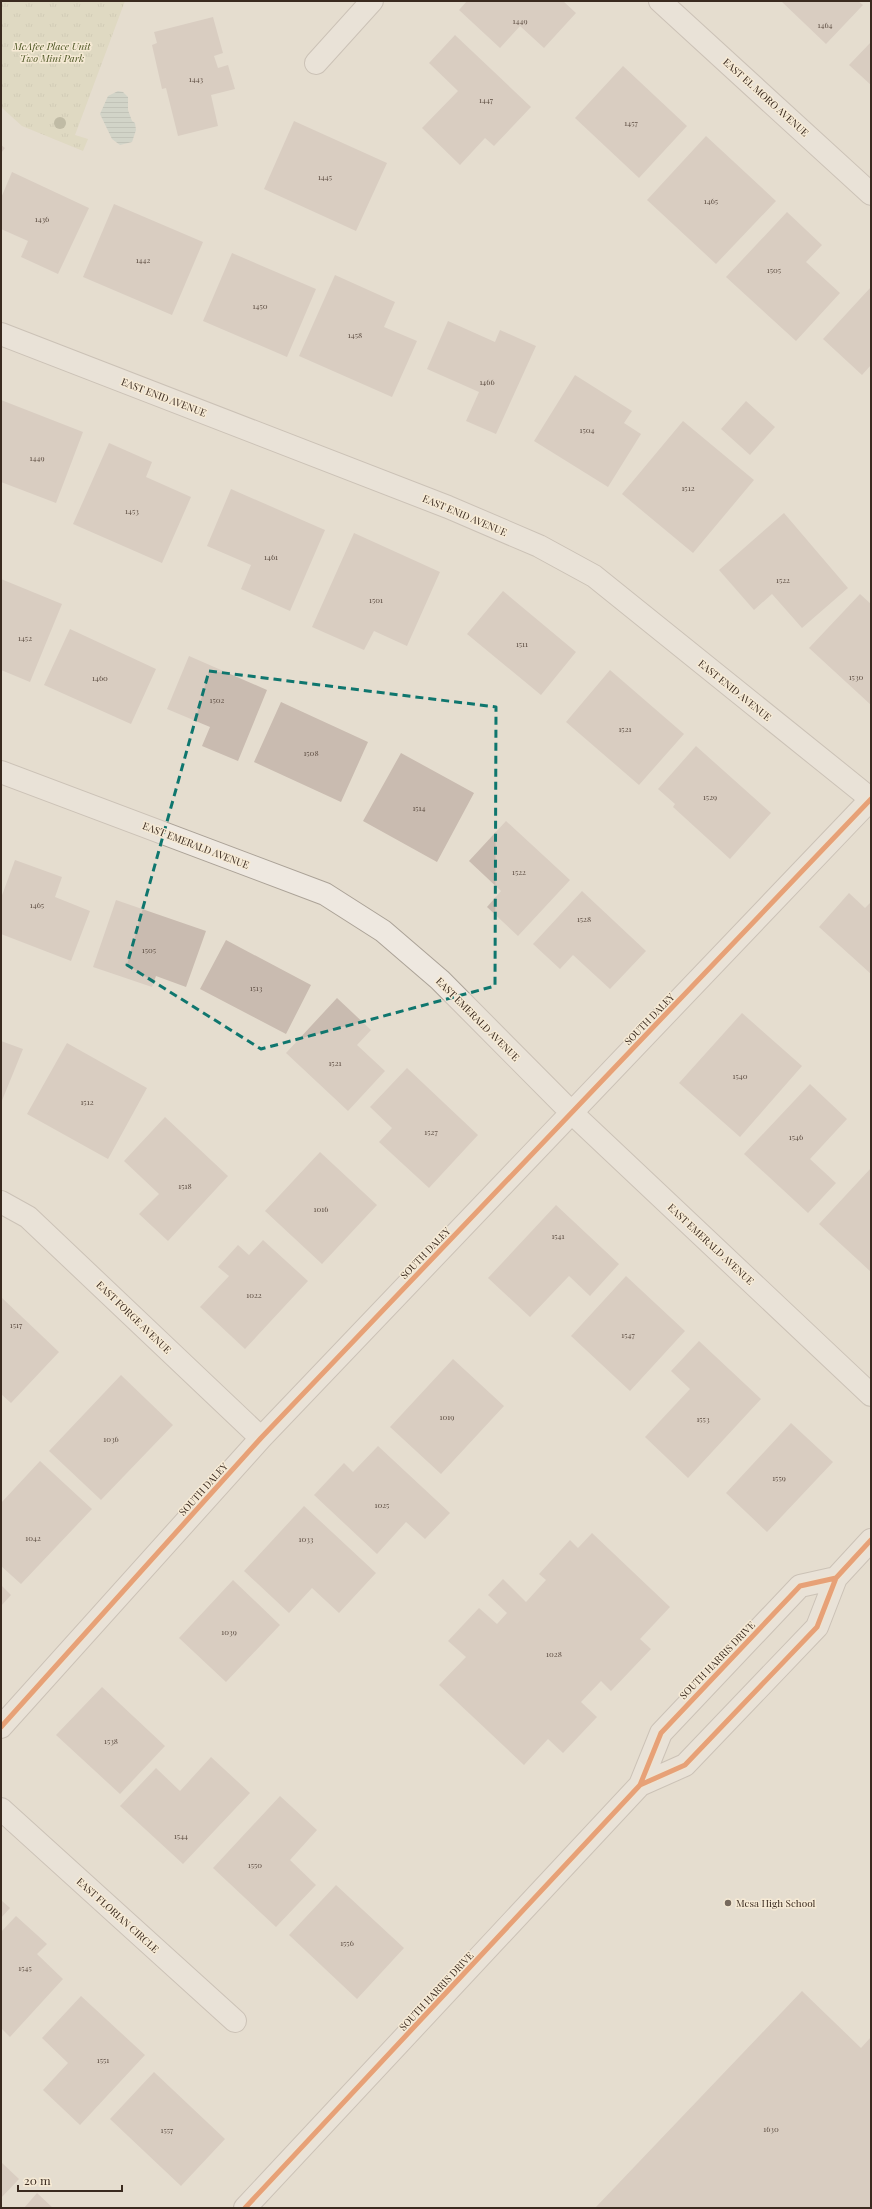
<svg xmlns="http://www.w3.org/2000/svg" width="872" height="2209" viewBox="0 0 872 2209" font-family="'Playfair Display',serif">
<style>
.park{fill:url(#park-tufts)}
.water{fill:url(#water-rules)}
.building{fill:#c9bbb0}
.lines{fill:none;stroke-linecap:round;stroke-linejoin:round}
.minor-casing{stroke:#aba297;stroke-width:24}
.tertiary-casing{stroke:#aba297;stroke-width:24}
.minor{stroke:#eee8e0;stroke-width:22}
.tertiary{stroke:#eee8e0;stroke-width:22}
.cycleway-casing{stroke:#f6ead5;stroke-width:8}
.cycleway{stroke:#e8590c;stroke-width:5}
.tree{fill:#929372}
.marked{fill:none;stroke:#0f766e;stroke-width:3;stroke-dasharray:8 5;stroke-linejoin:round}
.poi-dot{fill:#76695d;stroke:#f6ead5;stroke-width:1.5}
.labels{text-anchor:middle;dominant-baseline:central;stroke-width:3;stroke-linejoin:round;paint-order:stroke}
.number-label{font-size:8px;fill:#5e4e43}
.park-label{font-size:10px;font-style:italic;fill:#4e5725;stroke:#f6ead5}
.street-label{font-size:10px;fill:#3a2a1f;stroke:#f6ead5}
.poi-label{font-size:10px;fill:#3a2a1f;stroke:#f6ead5;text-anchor:start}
</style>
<defs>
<pattern id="park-tufts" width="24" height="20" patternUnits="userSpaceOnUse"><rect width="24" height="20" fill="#d7d4b1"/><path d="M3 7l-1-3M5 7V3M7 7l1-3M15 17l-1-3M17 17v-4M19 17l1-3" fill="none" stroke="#b9b698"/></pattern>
<pattern id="water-rules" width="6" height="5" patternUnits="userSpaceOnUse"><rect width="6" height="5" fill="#bacabf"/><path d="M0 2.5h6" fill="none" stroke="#98a49b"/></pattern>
</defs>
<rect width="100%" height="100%" fill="#e5ddcf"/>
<path class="park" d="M1,1H125L75,135L88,139L83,151L22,126L1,107Z"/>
<path class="water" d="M118,91L123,92L128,97V110L132,121L135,123L136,130L132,142L120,145L112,139L100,114L108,96Z"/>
<path class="building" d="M467,1H563L576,13L544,48L520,26L500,48L459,10Z
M781,1H858L863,5L826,44Z
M213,17L223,53L214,56L218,68L228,65L235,89L211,95L218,126L178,136L166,88L162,89L152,45L157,43L154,32Z
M455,35L531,107L494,146L485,138L460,165L422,128L458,91L429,63Z
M871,42V85L849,65Z
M623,66L687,126L639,178L575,118Z
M294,121L387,163L356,231L264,189Z
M706,136L776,201L716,264L647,200Z
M1,145L5,148L1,153Z
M12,172L89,208L58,274L21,257L28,241L1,229V198Z
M114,204L203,242L172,315L83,277Z
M787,212L822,245L806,262L840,293L796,341L726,277Z
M232,253L316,289L287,357L203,321Z
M335,275L395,302L384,327L417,341L392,397L299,356Z
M871,287V365L862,375L823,339Z
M448,321L495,342L500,330L536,346L496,434L466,421L479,392L427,369Z
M575,375L632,411L624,423L641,434L608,487L534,441Z
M1,400L83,432L56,503L1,482Z
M746,401L775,427L750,455L721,429Z
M683,421L754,480L693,553L622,494Z
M109,443L152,462L146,477L191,497L162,563L73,524Z
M231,489L325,530L290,611L241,589L251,565L207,546Z
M784,513L848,588L802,628L772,594L754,610L719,570Z
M354,533L440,572L407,646L374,631L364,650L312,627Z
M1,579L62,604L30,682L1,670Z
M503,591L576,652L541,695L467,634Z
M860,594L871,604V705L809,648Z
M70,629L156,669L131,724L44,685Z
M189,656L267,690L238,761L202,746L210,727L167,709Z
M610,670L684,734L639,785L566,722Z
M281,702L368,742L341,802L254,762Z
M696,746L771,813L730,859L673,807L675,804L658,789Z
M401,753L474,793L437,862L363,821Z
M506,821L570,880L518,936L487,907L501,891L469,861Z
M15,860L62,877L55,897L90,911L71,961L1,934V898Z
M582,891L646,951L610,989L573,955L560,969L533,944Z
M849,893L865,908L871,902V974L819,927Z
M116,900L206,931L186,987L156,976L152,987L93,967Z
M226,940L311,985L286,1034L200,989Z
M337,998L371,1030L357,1045L385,1071L348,1111L286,1053Z
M742,1013L802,1066L740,1137L679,1083Z
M1,1041L23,1049L1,1103Z
M67,1043L147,1088L108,1159L27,1114Z
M407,1068L478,1135L429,1188L379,1142L392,1128L370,1107Z
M810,1084L847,1119L810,1159L836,1183L808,1213L744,1154Z
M165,1117L228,1176L168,1241L139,1214L159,1194L124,1161Z
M320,1152L377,1205L322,1264L265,1211Z
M871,1168V1272L819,1224Z
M556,1205L619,1264L590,1296L569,1276L530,1317L488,1278Z
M263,1240L308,1281L245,1349L200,1307L229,1276L218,1267L238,1245L249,1255Z
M626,1276L685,1331L630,1391L571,1336Z
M1,1297L59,1352L11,1403L1,1394Z
M699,1341L761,1399L688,1478L645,1437L690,1389L671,1371Z
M453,1359L504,1406L441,1474L390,1427Z
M121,1375L173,1425L101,1500L49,1451Z
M791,1423L833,1462L767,1532L726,1493Z
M378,1446L450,1513L425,1539L406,1522L377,1554L314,1495L344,1463L353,1472Z
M40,1461L92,1509L21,1584L1,1566V1503Z
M304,1506L376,1573L339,1613L312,1588L289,1613L244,1571Z
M592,1533L670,1607L640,1639L651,1649L611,1691L601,1681L581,1702L597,1717L563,1753L548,1739L524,1765L439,1685L466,1657L448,1641L479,1608L497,1624L507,1613L488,1595L503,1579L526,1602L546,1580L539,1574L570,1540L578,1548Z
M233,1580L280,1625L226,1682L179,1638Z
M1,1585L11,1595L1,1606Z
M102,1687L165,1746L120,1794L56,1735Z
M211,1757L250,1793L183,1864L120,1806L156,1768L180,1791Z
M280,1796L317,1830L290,1860L316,1885L276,1927L213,1868Z
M336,1885L404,1948L357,1999L289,1935Z
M1,1900L10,1908L1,1918Z
M16,1916L47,1944L37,1954L63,1979L10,2037L1,2028V1932Z
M802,1991L861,2048L871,2037V2208H595Z
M81,1996L145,2055L80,2125L43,2090L68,2063L42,2038Z
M154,2072L225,2139L181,2186L110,2119Z
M1,2162L19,2179L1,2198Z
M37,2193L53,2208H24Z"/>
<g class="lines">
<g class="minor-casing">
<path id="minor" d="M660,1L871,194
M316,63L372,1
M1,334L448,507L539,546L594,576L871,799
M1,772L325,894L383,931L440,980L572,1113L871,1395
M1,1202L28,1217L261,1438
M1,1727L261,1438L871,799
M1,1809L235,2021"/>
</g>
<g class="tertiary-casing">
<path id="tertiary" d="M640,1785L685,1765L817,1627L836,1578L871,1540
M245,2208L640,1785L661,1733L800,1586L836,1578"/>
</g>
<use href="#minor" class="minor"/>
<use href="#tertiary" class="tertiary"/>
<g class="cycleway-casing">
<path id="cycleway" d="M1,1727L261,1438L871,799
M640,1785L685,1765L817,1627L836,1578L871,1540
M245,2208L640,1785L661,1733L800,1586L836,1578"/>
</g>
<use href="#cycleway" class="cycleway"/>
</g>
<circle class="tree" cx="60" cy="123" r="6"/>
<path d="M0 0H872V2209H0ZM209,671L496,707L495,986L261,1049L127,965Z" fill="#e5ddcf" fill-opacity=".55" fill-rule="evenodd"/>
<path class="marked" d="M209,671L496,707L495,986L261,1049L127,965Z"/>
<circle class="poi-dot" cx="728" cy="1903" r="4"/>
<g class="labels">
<g class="number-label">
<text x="520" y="20">1449</text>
<text x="825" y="24">1464</text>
<text x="196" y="78">1443</text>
<text x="486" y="99">1447</text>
<text x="631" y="122">1457</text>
<text x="325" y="176">1445</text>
<text x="711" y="200">1465</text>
<text x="42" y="218">1436</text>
<text x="143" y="259">1442</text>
<text x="774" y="269">1505</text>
<text x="260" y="305">1450</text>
<text x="355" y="334">1458</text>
<text x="487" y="381">1466</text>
<text x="587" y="429">1504</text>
<text x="37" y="457">1449</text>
<text x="688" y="487">1512</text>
<text x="132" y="510">1453</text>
<text x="271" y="556">1461</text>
<text x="783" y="579">1522</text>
<text x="376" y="599">1501</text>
<text x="25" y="637">1452</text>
<text x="522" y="643">1511</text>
<text x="856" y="676">1530</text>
<text x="100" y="677">1460</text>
<text x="217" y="699">1502</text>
<text x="625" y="728">1521</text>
<text x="311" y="752">1508</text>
<text x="710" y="796">1529</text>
<text x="419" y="807">1514</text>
<text x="519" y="871">1522</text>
<text x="37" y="904">1465</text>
<text x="584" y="918">1528</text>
<text x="149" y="949">1505</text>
<text x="256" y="987">1513</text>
<text x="335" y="1062">1521</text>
<text x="740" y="1075">1540</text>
<text x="87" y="1101">1512</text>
<text x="431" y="1131">1527</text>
<text x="796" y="1136">1546</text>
<text x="185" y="1185">1518</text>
<text x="321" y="1208">1016</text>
<text x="558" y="1235">1541</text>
<text x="254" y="1294">1022</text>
<text x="16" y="1324">1517</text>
<text x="628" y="1334">1547</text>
<text x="447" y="1416">1019</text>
<text x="703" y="1418">1553</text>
<text x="111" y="1438">1036</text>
<text x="779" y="1477">1559</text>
<text x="382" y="1504">1025</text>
<text x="33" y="1537">1042</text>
<text x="306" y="1538">1033</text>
<text x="229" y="1631">1039</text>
<text x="554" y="1653">1028</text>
<text x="111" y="1740">1538</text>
<text x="181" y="1835">1544</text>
<text x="255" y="1864">1550</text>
<text x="347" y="1942">1556</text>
<text x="25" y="1967">1545</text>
<text x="103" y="2059">1551</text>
<text x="771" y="2128">1630</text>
<text x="167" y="2129">1557</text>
</g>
<g class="park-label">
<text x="52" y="46">McAfee Place Unit<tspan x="52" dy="12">Two Mini Park</tspan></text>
</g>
<g class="street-label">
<text transform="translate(766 97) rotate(42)">EAST EL MORO AVENUE</text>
<text transform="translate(164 397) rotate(21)">EAST ENID AVENUE</text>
<text transform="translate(465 515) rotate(23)">EAST ENID AVENUE</text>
<text transform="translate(735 690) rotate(39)">EAST ENID AVENUE</text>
<text transform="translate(196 845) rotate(21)">EAST EMERALD AVENUE</text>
<text transform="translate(478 1019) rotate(45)">EAST EMERALD AVENUE</text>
<text transform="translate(649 1019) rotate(-46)">SOUTH DALEY</text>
<text transform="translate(711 1244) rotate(43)">EAST EMERALD AVENUE</text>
<text transform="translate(425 1253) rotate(-46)">SOUTH DALEY</text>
<text transform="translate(134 1317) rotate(44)">EAST FORGE AVENUE</text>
<text transform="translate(203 1489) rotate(-48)">SOUTH DALEY</text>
<text transform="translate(717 1660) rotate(-46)">SOUTH HARRIS DRIVE</text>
<text transform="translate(118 1915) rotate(42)">EAST FLORIAN CIRCLE</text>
<text transform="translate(436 1991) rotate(-47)">SOUTH HARRIS DRIVE</text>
</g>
<g class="poi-label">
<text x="736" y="1903">Mesa High School</text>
</g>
</g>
<rect width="872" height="2209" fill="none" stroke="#3a2a1f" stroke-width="4"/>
<path d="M18 2185v6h104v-6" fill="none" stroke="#3a2a1f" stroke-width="2"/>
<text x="24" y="2185" font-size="12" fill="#3a2a1f" stroke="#f6ead5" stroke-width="3" paint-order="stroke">20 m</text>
</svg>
